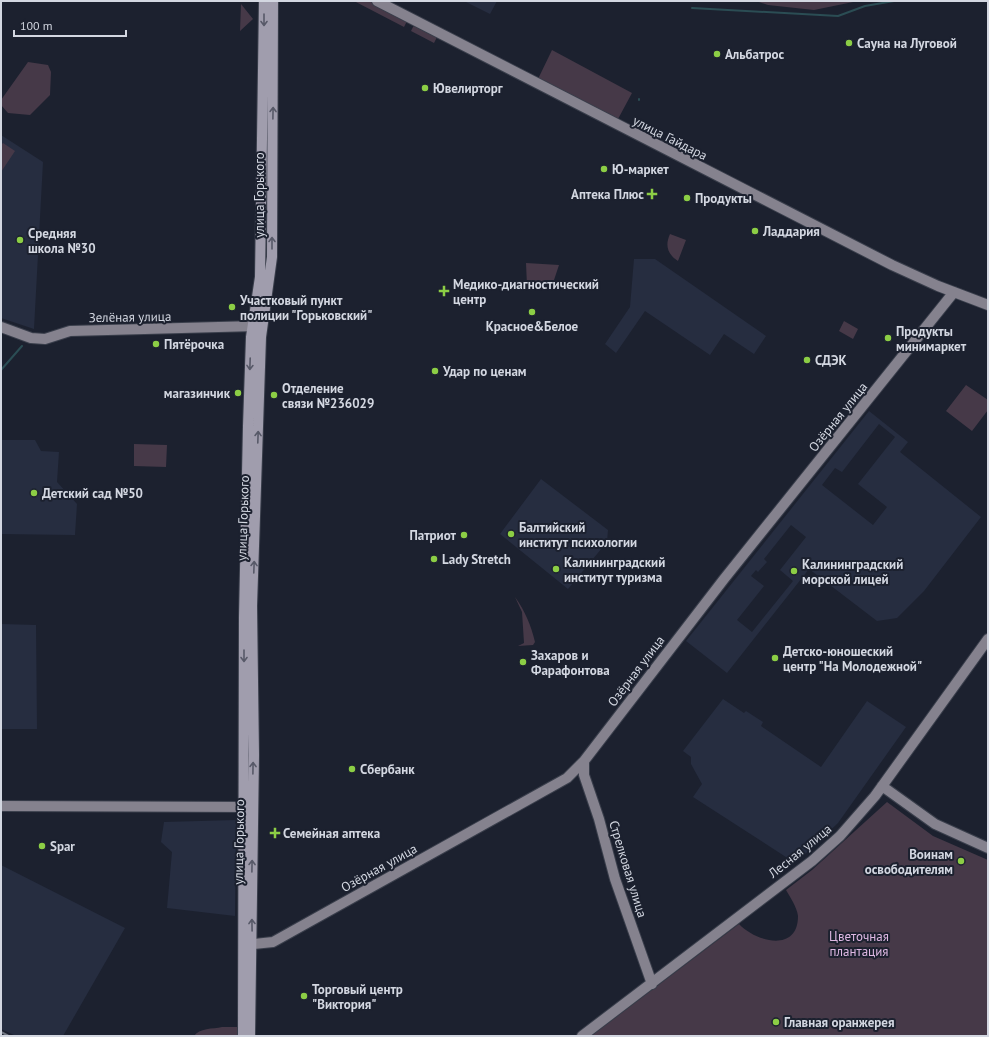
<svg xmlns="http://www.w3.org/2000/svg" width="989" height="1037" viewBox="0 0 989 1037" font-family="'PT Sans',sans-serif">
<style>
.built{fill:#262d40;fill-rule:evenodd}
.green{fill:#463948}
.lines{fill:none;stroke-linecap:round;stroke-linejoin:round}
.stream{stroke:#2b4d54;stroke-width:2}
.secondary-casing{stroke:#393e4b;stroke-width:12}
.primary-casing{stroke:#393e4b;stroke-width:12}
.secondary{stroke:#85828e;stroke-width:10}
.primary{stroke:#a09dad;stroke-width:10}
.rail{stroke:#717682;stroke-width:2;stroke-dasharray:8 4;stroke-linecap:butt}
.oneway{stroke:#575968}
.poi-dot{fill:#8cce45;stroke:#1c212f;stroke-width:1.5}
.labels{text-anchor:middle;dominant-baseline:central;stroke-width:4;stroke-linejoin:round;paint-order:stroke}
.poi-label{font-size:13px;font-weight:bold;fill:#d3d7e1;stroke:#1c212f;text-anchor:start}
.street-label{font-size:13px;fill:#d3d7e1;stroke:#1c212f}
.park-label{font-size:13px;fill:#deb8e3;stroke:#1c212f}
</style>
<rect width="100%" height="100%" fill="#1c212f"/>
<path class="built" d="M464,1H497L490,14Z
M1,135L43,162L34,329L1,318Z
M634,259H655L766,336L754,354L724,334L710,355L645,311L616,353L605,344L630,307Z
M869,411L908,442L900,452L981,517L924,591L897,618L877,621L809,569L727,673L686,641ZM879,424L895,437L858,484L887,507L873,525L822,485L835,468L842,472ZM791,525L806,537L780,570L793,581L752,632L737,620L764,586L751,576L756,570L758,572L767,562L764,559Z
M1,440H35L41,451L59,452L57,482L77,504L75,535L1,534Z
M541,479L608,530L607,542L568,589L500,534Z
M1,624L36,625L37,729H1Z
M723,699L744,713L746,711L763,722L761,726L821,767L867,701L906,727L838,823L804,855L795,851L789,859L693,797L702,784L691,764V757L683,751Z
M236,820L235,916L167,908L172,852L161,842L164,822Z
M1,865L125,928L63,1036H16L1,1029Z"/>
<path class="green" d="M354,1H369L407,21L404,27Z
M756,1H858L814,10L768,5Z
M241,4L253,19L240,31Z
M415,25L437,37L434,43L411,31L413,27Z
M552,50L632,93L618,119L613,118L538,79Z
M28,62L48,65L51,72L50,95L30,115L8,113L1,105V100Z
M3,143L15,151L1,172V145Z
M670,234L686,240L678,261C667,254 665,245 670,234Z
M526,263L559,265L553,283L527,286Z
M844,321L858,329L853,339L839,331Z
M966,385L988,400V410L972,431L946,411Z
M134,444L167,445L166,467L134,466Z
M515,597C525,611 531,625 535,642L533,645L518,646L524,643L522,612Z
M887,802L933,836L988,860V1036H591L739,924C756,942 798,953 798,916C797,907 790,897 786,890L812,870Z
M222,1027H238L237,1036H194C199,1028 213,1029 222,1027Z"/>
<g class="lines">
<path class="stream" d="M692,8L838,16L865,6L894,1
M639,100V99
M1,370L22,346"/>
<g class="secondary-casing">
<path id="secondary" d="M377,1L892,265L938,286L988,305
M1,327L31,338L45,339L70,331L260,326
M584,761V775L599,819L615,879L652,984
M882,786L935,824L988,848
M1,806L251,807
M244,945L273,942L567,778L584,761L724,579L954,292
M582,1036L812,861L840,836L875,796L988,639"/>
</g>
<g class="primary-casing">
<path id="primary" d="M243,1036L244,617L248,426L251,337L260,277L264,1
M250,1036L254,755L252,606L261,337L272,257L273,1"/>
</g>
<use href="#secondary" class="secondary"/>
<use href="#primary" class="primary"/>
<path class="rail" d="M1,1032L9,1036"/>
</g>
<defs><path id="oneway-shaft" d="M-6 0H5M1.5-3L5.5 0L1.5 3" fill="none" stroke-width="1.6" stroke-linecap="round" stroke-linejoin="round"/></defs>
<g class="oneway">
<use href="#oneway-shaft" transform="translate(264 20) rotate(90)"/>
<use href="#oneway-shaft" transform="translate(273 113) rotate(-89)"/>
<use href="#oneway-shaft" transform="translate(272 243) rotate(-90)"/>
<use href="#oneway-shaft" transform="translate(250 364) rotate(92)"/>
<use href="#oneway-shaft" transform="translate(258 437) rotate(-88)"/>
<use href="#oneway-shaft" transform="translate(254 567) rotate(-88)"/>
<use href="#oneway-shaft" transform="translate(244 656) rotate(90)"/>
<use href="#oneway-shaft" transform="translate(253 768) rotate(-89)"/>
<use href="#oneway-shaft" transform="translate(252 866) rotate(-89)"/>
<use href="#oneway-shaft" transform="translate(252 925) rotate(-91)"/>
</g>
<g class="poi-dot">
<circle cx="849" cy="43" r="4"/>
<circle cx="717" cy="54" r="4"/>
<circle cx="425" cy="88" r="4"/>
<circle cx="604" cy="169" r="4"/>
<path d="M650 188h4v4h4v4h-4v4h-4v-4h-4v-4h4z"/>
<circle cx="687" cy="198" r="4"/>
<circle cx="755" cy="231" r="4"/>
<circle cx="20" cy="240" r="4"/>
<path d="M442 285h4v4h4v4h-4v4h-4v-4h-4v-4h4z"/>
<circle cx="232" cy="307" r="4"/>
<circle cx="532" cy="312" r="4"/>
<circle cx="888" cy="338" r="4"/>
<circle cx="156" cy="344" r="4"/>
<circle cx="807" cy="360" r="4"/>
<circle cx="435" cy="371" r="4"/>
<circle cx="238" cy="393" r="4"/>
<circle cx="274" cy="395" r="4"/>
<circle cx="34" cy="493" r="4"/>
<circle cx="511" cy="534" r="4"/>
<circle cx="464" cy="535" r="4"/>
<circle cx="434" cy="559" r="4"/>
<circle cx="556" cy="569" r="4"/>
<circle cx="794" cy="571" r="4"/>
<circle cx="775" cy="658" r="4"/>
<circle cx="523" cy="662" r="4"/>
<circle cx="352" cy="769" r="4"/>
<path d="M273 827h4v4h4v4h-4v4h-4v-4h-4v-4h4z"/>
<circle cx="42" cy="846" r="4"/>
<circle cx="961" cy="861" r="4"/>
<circle cx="304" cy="996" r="4"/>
<circle cx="776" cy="1022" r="4"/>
</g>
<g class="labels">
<g class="poi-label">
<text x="857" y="43">Сауна на Луговой</text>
<text x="725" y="54">Альбатрос</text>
<text x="433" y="88">Ювелирторг</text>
<text x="612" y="169">Ю-маркет</text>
<text x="644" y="194" text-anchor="end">Аптека Плюс</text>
<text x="695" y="198">Продукты</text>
<text x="763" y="231">Ладдария</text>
<text x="28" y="233">Средняя<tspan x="28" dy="15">школа №30</tspan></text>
<text x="453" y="284">Медико-диагностический<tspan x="453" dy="15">центр</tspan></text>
<text x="240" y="300">Участковый пункт<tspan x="240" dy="15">полиции "Горьковский"</tspan></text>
<text x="532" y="326" text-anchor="middle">Красное&amp;Белое</text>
<text x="896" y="331">Продукты<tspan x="896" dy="15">минимаркет</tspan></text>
<text x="164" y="344">Пятёрочка</text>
<text x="815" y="360">СДЭК</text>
<text x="443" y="371">Удар по ценам</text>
<text x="282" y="388">Отделение<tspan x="282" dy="15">связи №236029</tspan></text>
<text x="230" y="393" text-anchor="end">магазинчик</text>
<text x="42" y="493">Детский сад №50</text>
<text x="519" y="527">Балтийский<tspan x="519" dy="15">институт психологии</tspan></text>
<text x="456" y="535" text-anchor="end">Патриот</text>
<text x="442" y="559">Lady Stretch</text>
<text x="564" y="562">Калининградский<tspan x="564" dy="15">институт туризма</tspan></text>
<text x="802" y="564">Калининградский<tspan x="802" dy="15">морской лицей</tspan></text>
<text x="783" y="651">Детско-юношеский<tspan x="783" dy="15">центр "На Молодежной"</tspan></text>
<text x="531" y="655">Захаров и<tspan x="531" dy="15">Фарафонтова</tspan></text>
<text x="360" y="769">Сбербанк</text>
<text x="283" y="833">Семейная аптека</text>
<text x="50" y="846">Spar</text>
<text x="953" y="854" text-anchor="end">Воинам<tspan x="953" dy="15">освободителям</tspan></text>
<text x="312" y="989">Торговый центр<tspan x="312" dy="15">"Виктория"</tspan></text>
<text x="784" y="1022">Главная оранжерея</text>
</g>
<g class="street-label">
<text transform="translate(670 138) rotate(27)">улица Гайдара</text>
<text transform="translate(259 195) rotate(-90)">улица Горького</text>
<text transform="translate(130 317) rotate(-1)">Зелёная улица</text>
<text transform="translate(838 417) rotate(-51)">Озёрная улица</text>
<text transform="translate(243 518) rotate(-88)">улица Горького</text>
<text transform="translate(636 671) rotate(-53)">Озёрная улица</text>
<text transform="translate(239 842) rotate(-89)">улица Горького</text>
<text transform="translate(800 851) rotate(-39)">Лесная улица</text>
<text transform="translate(379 868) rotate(-29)">Озёрная улица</text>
<text transform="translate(628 869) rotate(73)">Стрелковая улица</text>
</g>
<g class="park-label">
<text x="859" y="936">Цветочная<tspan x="859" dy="15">плантация</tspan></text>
</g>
</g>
<rect width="989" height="1037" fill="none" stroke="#d3d7e1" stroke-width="4"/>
<path d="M14 30v6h112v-6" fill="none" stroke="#d3d7e1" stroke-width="2"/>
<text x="20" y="30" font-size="12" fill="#d3d7e1" stroke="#1c212f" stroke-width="3" paint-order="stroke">100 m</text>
</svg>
